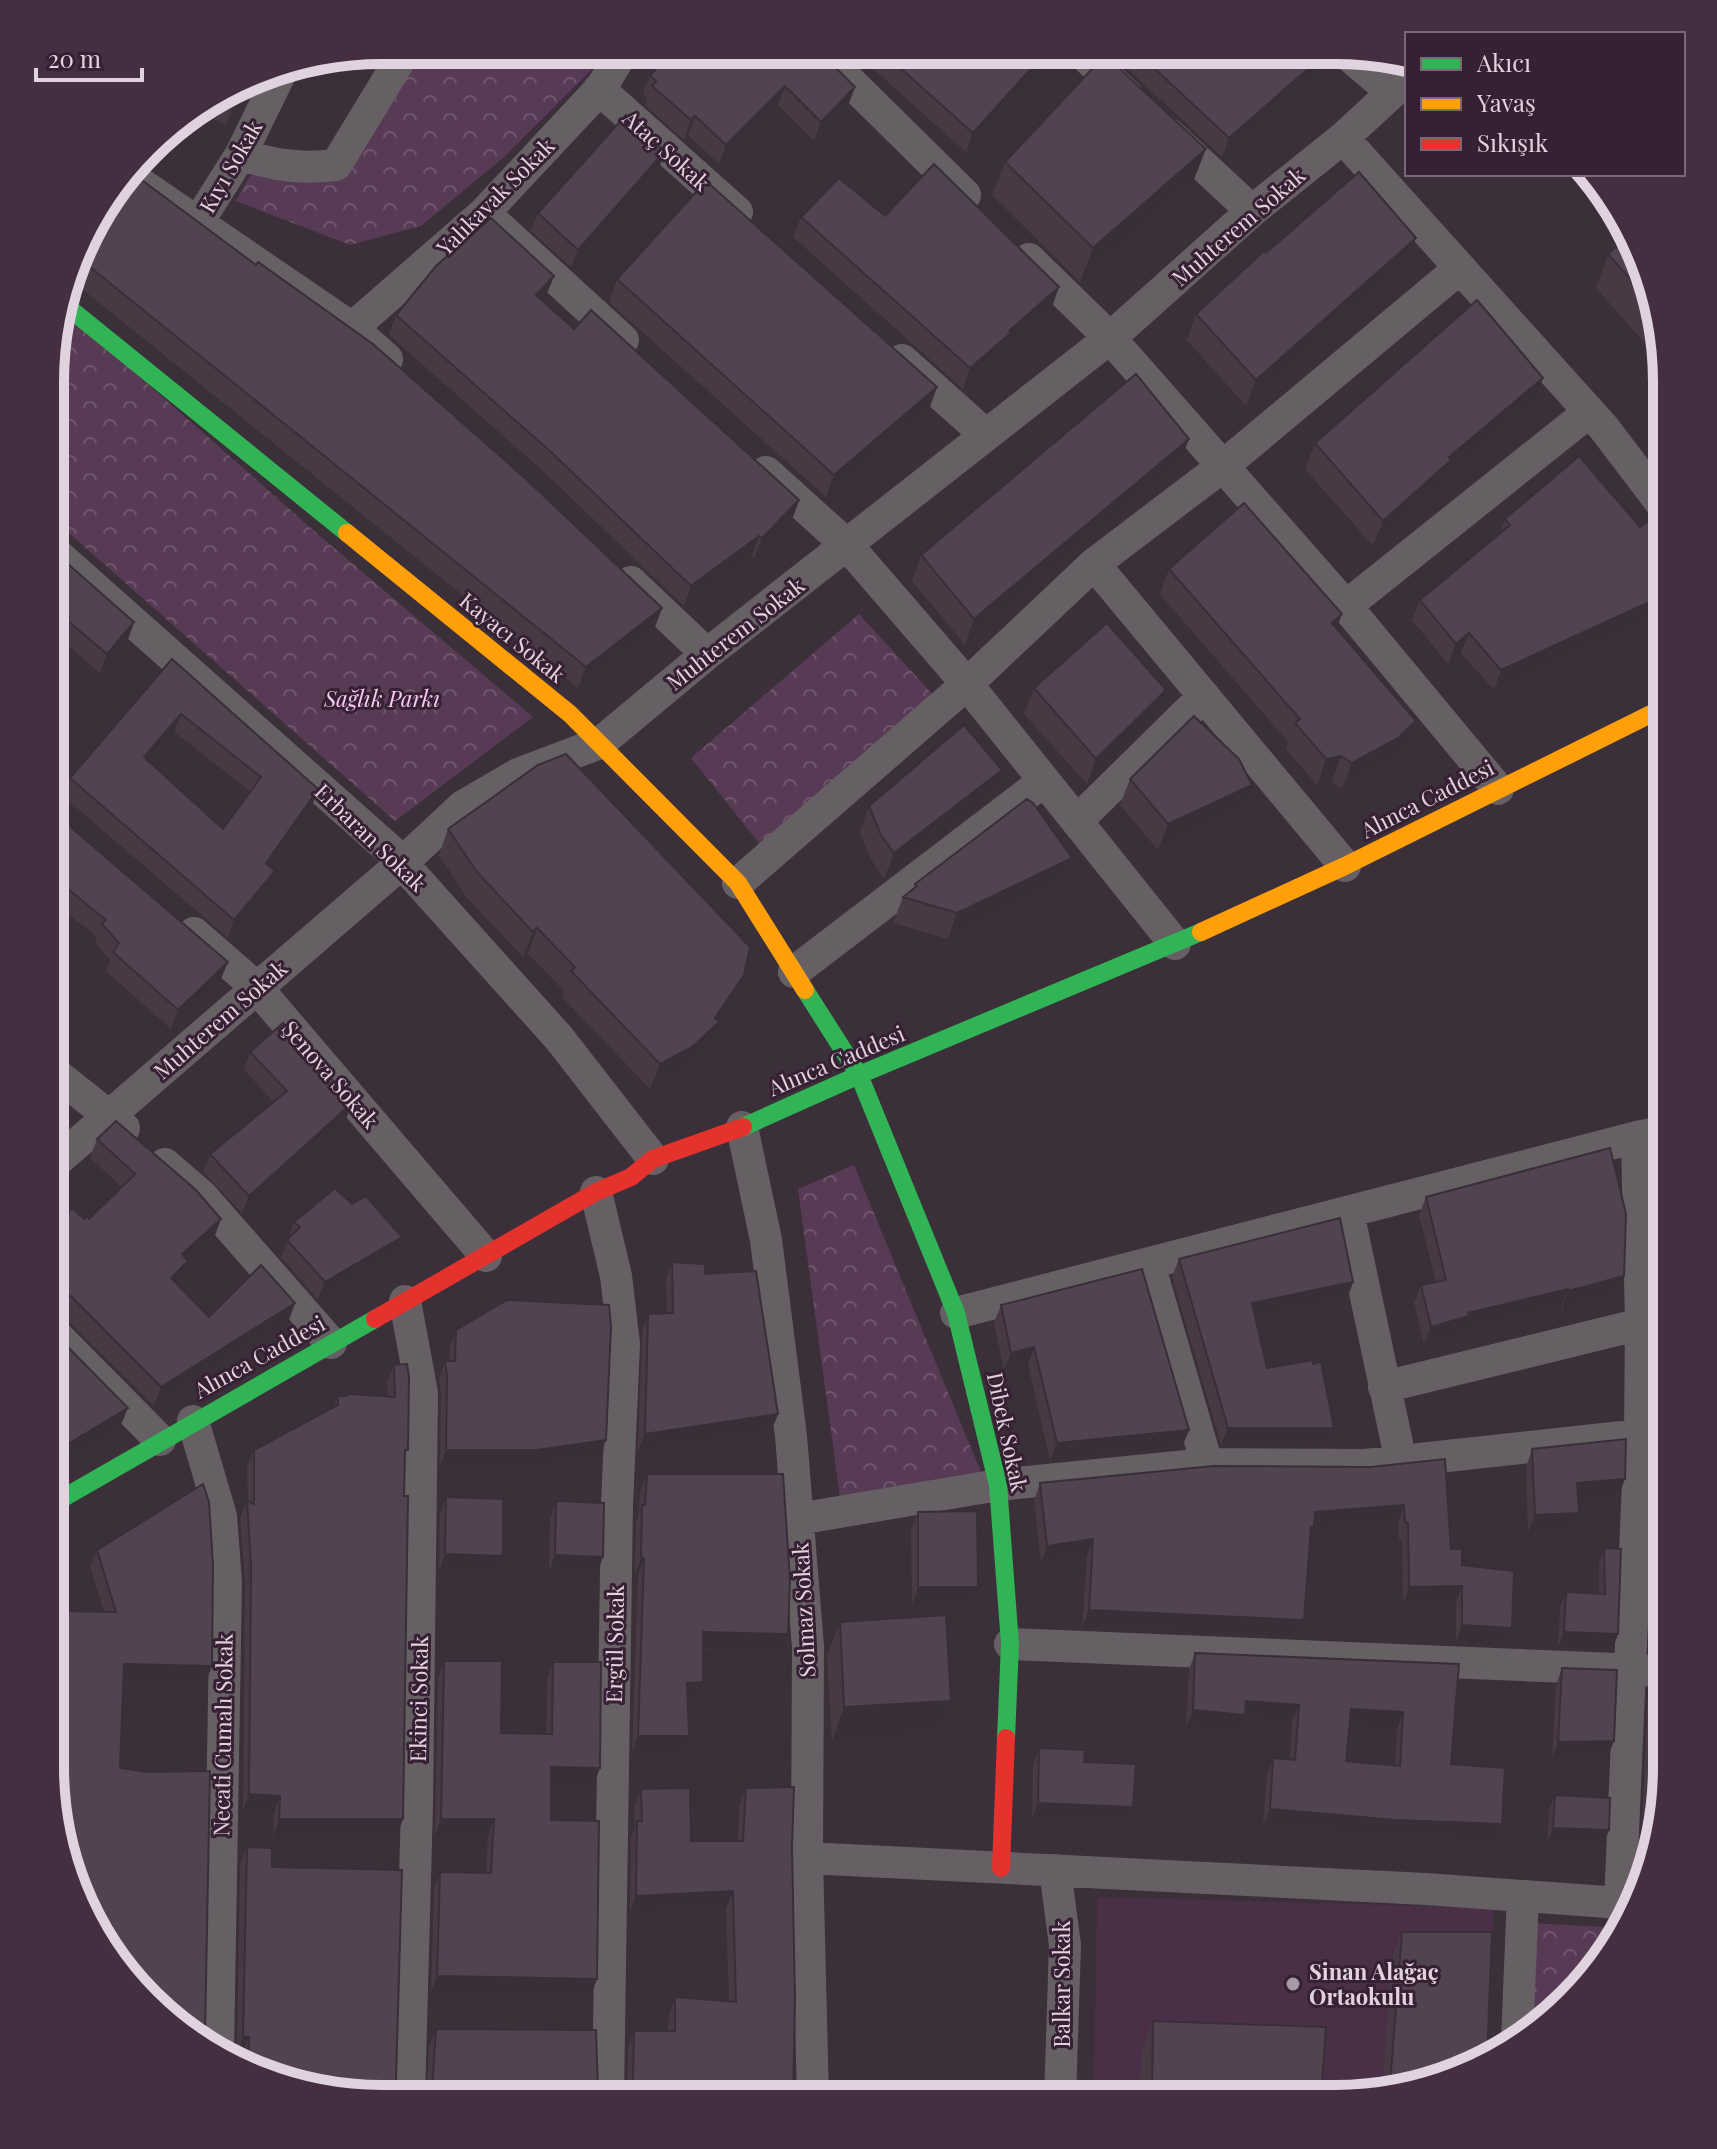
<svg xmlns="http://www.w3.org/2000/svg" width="1717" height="2149" viewBox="0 0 1717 2149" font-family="'Playfair Display',serif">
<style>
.built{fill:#4a3047}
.park{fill:url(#park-crowns)}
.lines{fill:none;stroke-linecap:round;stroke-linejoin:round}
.street{stroke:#666064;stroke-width:32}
.fast{stroke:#30b455;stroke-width:18}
.slow{stroke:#ff9f0a;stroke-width:18}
.jam{stroke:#e5322d;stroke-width:18}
.wall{fill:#473a45;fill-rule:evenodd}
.shaded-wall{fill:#392f38}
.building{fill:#524350;stroke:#392f38;stroke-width:2;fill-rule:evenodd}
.poi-dot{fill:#a799a5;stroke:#362033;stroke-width:3}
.labels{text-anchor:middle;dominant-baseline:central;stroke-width:6;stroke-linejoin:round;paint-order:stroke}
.street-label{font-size:22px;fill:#e1d2df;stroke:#362033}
.park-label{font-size:22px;font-style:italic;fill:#f9caf3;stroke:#362033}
.poi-label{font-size:22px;font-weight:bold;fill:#e1d2df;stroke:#362033;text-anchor:start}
.rim{fill:none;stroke:#e1d2df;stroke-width:10}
</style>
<defs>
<pattern id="park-crowns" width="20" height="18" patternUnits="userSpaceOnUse" patternTransform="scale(2)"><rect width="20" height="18" fill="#573b54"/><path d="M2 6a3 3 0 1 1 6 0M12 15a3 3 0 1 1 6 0" fill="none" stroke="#6f566c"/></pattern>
</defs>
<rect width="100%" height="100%" fill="#3b2f3a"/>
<path class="built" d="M1097,1897L1494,1908L1486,2059L1356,2098H1094Z"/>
<path class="park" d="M407,50L610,51L504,157L421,226L350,245L236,201L252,172L332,177Z
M63,309L313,530L533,717L395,821L53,519V338Z
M859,614L935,697L763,848L691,758Z
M854,1165L981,1472L840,1497L798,1189Z
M1530,1923L1623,1928L1611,1951L1528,2029Z"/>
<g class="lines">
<path class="street" d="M819,51L965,195
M1081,52L1128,96
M1346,53L1392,92
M599,89L737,212
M1168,133L1252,211
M1343,138L1604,428L1667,511
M241,154C274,166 302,169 336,165L406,50
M128,175L352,328L387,359
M484,213L623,340
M197,224L241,154L284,66
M1029,259L1110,338L1346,606
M352,328L484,213L601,88L623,51
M902,360L986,435
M766,472L847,545L967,684L1175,944
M52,550L391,851L559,1038L653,1159
M1094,564L1345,866
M631,582L707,654
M1498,789L1346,606L1589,412
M1077,821L1204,696
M738,883L967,684L1094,564L1223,466L1460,268
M194,933L256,987L486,1256
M794,972L1044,781
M51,1070L124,1128
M742,1127L766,1240L791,1436L808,1647L807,1858L813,2098
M165,1164L202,1196L331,1343
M51,1166L402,863L463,806L518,774L600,743L707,654L1110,338L1252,211L1343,138L1407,79
M596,1192L616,1276L624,1344L617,1505L608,2098
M1348,1212L1401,1462
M1149,1264L1207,1464
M405,1301L422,1393L417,1805L409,2098
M956,1313L1637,1137L1667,1131
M51,1330L160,1440
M1384,1387L1641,1324
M193,1421L221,1516L226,1582L218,2053
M798,1519L998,1485L1207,1464L1365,1465L1640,1435L1666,1429
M1010,1644L1666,1671
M807,1858L1426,1889L1635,1904
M1055,1870L1065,1945L1060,2098
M1620,1903L1640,1435L1641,1324L1637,1137
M1517,2039L1523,1896"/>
<path class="fast" d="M64,304L347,533
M805,990L859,1075L956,1313L998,1485L1010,1644L1006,1738
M743,1127L859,1075L1201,932
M51,1505L375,1319"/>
<path class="slow" d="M347,533L570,714L738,883L805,990
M1201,932L1345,866L1667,706"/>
<path class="jam" d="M375,1319L596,1192L631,1177L653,1159L743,1127
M1001,1868L1006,1738"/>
</g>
<path class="wall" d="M674,51L848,106L814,141L778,105L719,164L688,135L684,140L645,105L648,98L643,94L650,75Z
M865,51L1056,52L966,152L862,59Z
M1122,52L1334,53L1330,62L1222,157L1119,61Z
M246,84L226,125L198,112Z
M665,151L659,168L571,267L531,231L538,213Z
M1005,162L1193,182L1080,282L992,195Z
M94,216L654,630L578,688L72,281Z
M885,216L1052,307L1006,348L1004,353L963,389L793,237L801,217Z
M1626,224L1656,296L1665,366L1596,288L1608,254L1617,247L1624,226Z
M1266,253L1406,263L1246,406L1187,340L1196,314Z
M617,279L937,387L929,409L826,497L609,302Z
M546,296L542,300L574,329L799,500L792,520L754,558L752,556L684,606L544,472L389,335L396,315Z
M1533,404L1444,479L1442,486L1373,546L1305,469L1315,443Z
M1179,464L965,645L912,581L921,555Z
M1505,519L1640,527L1494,690L1461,653L1448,664L1412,620L1420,600L1500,533Z
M52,550L134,622L127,642L100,673L60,639L61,635L52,628Z
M1169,569L1337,628L1416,721L1407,746L1389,764L1342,789L1332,782L1317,785L1286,749L1288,742L1160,594Z
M172,659L312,806L270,866L269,888L228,938L63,796L70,778ZM174,732L250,791L223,829L149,762Z
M1034,688L1166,690L1157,716L1087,784L1024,714Z
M1130,779L1242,810L1158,850L1120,805Z
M993,796L884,879L872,861L860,832L869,806Z
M52,811L220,981L171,1029L106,971L110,960L95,943L97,937L52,901Z
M448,829L744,975L735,1001L718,1026L710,1048L682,1073L650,1089L562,997L564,991L528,954L523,957L467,898L439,855Z
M1072,858L1062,883L948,939L893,923L903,897L914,888L915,884Z
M250,1052L352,1103L345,1121L242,1213L203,1172L210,1154L274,1102L244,1070Z
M1667,1128V1190L1656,1152L1665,1129Z
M97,1139L214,1238L188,1261L181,1280L177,1285L209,1317L288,1323L154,1406L64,1317L55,1312H51V1205L66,1215L84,1219H89L122,1187L90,1158Z
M1426,1197L1617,1293L1562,1309L1561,1307L1464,1330L1463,1334L1424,1344L1414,1303L1421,1285L1436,1282L1419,1215Z
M352,1204L402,1237L395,1254L318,1300L281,1257L294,1222Z
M1179,1259L1353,1282L1347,1299L1255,1318L1267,1368L1313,1364L1328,1446L1221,1445L1172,1277Z
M672,1262L705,1274L778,1414L771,1431L638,1451L642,1332L648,1314H667L666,1280Z
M1666,1263V1411L1662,1410L1659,1282Z
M1001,1305L1189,1430L1182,1447L1050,1461L1028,1364L1004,1370L994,1323Z
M456,1330L600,1457L530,1467H440L441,1393L439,1379L445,1361H449L450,1348Z
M394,1365L405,1459L397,1836L273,1837L274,1813L243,1811L245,1582L240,1518L247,1501H248L247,1467L254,1450L334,1406L338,1396L388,1397L387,1382Z
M1666,1430V1653L1650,1651L1658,1450Z
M1532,1449L1618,1497L1578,1500L1572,1530L1528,1532L1526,1467Z
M1371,1467L1451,1549L1462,1565L1505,1645L1456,1642V1603L1403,1604L1402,1540L1399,1539L1398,1523L1314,1529L1310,1540L1304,1620L1298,1637L1082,1628L1087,1556L1041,1563L1034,1501L1040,1483Z
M647,1474L782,1651L703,1650L697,1700H688L683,1753H632L638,1576L635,1575L636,1522L639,1512L640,1491Z
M446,1497L503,1556L496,1573L439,1572L440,1515Z
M556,1501L597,1574L549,1573L550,1519Z
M918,1512L972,1605H912L911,1530Z
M1604,1548L1618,1634L1612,1650L1558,1648L1560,1608L1566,1592L1599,1594V1564Z
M97,1550L212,1666L205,1683L124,1681L61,1853L54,1802L59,1681L50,1680V1620L53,1611L104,1612L90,1567Z
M840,1622L938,1734L832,1741L827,1656Z
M1195,1653L1459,1664L1451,1764L1502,1824L1496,1842L1390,1837L1263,1826L1267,1775L1273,1758L1290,1759L1292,1722L1243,1719L1239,1732L1186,1727L1189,1670ZM1350,1727L1397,1729L1395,1766L1346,1761Z
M444,1661L501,1733L546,1734L547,1679L553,1662L594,1785L551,1784V1820L591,1996L431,1993L434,1888L440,1872H486L488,1836H435L438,1678Z
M1562,1668L1614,1741L1607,1758L1552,1759L1556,1685Z
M1655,1670L1666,1789L1641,1847L1648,1689Z
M1039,1748L1084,1762L1127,1824L1032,1820L1033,1765Z
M746,1788L792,1847L793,2098L623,2097L627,2094L628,2048L634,2031H668L669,2015L675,1997L729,2001L726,1909L630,1913L631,1838L635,1827L634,1806L641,1789L691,1841H738L739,1805Z
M1555,1795L1609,1830L1603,1846L1547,1843L1549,1810Z
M247,1847L272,1867L396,2080L398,2089L405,2096L276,2082L242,2065V2054H237L240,1864Z
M1402,1932L1487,2059L1382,2091L1392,1958Z
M1153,2021L1321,2098H1140L1141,2054Z
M436,2029L598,2089L605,2097H425L426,2096L429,2046Z"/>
<path class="shaded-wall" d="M1046,52H1056L966,152L973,133Z
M1326,53H1334L1330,62L1222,157L1229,138Z
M246,84L226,125L234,104L243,86Z
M785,86L778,105L719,164L726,145Z
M855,87L848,106L814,141L821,122Z
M695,116L688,135L684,140L691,120Z
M1206,149L1193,182L1080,282L1093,248Z
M665,151L659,168L571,267L578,250Z
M1416,238L1406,263L1246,406L1256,380Z
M554,276L546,296L529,315L536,295Z
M1059,287L1052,307L1006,348L1004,353L963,389L970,368Z
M1543,378L1533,404L1444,479L1442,486L1373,546L1383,521L1449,457Z
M937,387L929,409L826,497L834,475Z
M1189,439L1179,464L965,645L974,619Z
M799,500L792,520L754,558L762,538Z
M759,536L752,556L684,606L691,586Z
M1667,594V611L1494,690L1501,670Z
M662,608L654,630L578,688L586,667Z
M1342,614L1332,640V623Z
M134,622L127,642L100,673L107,654Z
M1469,633L1461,653L1448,664L1456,644Z
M1166,690L1157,716L1087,784L1096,759Z
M181,714L174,732L138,775L144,757Z
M1416,721L1407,746L1389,764L1342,789L1352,763Z
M1341,756L1332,782L1317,785L1326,759Z
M1002,770L993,796L884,879L894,853Z
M1252,785L1242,810L1158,850L1168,824Z
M318,789L312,806L259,881L266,863Z
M1072,858L1062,883L948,939L957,913Z
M275,871L269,888L228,938L234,920Z
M537,928L528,954L523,957L533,932Z
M228,962L220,981L171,1029L178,1010Z
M744,975L735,1001L718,1026L710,1048L682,1073L650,1089L660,1064L715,1018Z
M352,1103L345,1121L242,1213L249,1196Z
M221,1219L214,1238L188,1261L181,1280L164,1298L171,1278L182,1254Z
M402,1237L395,1254L318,1300L325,1282Z
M1624,1276L1617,1293L1562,1309L1568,1291Z
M1353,1282L1347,1299L1245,1320L1252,1303Z
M1568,1289L1561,1307L1464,1330L1463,1334L1424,1344L1431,1327L1468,1313Z
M54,1292H62L55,1312H51V1294Z
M295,1303L288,1323L154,1406L161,1387Z
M1034,1347L1028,1364L1004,1370L1011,1353Z
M1666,1397V1411L1662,1410Z
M128,1408L120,1427L51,1469V1454Z
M778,1414L771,1431L638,1451L645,1434Z
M1228,1428H1334L1328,1446L1221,1445Z
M1189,1430L1182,1447L1050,1461L1057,1443Z
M606,1440L600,1457L530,1467H440L446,1450Z
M1625,1479L1618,1497L1571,1500L1577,1483Z
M1404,1505L1398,1523L1314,1529L1308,1544H1304L1315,1512Z
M1579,1513L1572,1530L1528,1532L1535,1515Z
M1093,1539L1087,1556L1041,1563L1047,1546Z
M445,1554L503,1556L496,1573L439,1572Z
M555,1555L603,1557L597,1574L549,1573Z
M641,1558H644L638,1576L635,1575Z
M1462,1586L1456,1603L1403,1604L1409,1587Z
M918,1587H978L972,1605H912Z
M1089,1610L1304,1620L1298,1637L1082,1628Z
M1462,1625L1512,1628L1505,1645L1456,1642Z
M703,1632L788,1634L782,1651L696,1649Z
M1564,1632L1618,1634L1612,1650L1558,1648Z
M1657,1632L1666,1633V1653L1650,1651Z
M55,1663H65L59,1681L50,1680V1677Z
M124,1664L212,1666L205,1683L118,1681Z
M703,1682L697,1700H681L687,1683Z
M951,1701L938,1734L832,1741L844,1707Z
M1246,1701L1299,1705L1292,1722L1243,1719L1239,1732L1186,1727L1193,1710Z
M1351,1709L1403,1712L1397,1729L1345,1727Z
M638,1736H689L683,1753H632Z
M1614,1741L1607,1758L1552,1759L1558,1742Z
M551,1767L600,1768L594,1785L545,1784Z
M249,1794L280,1796L274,1813L243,1811Z
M1038,1803L1133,1807L1127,1824L1032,1820Z
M1270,1809L1502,1824L1496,1842L1390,1837L1263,1826Z
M279,1819H403L397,1836L273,1837Z
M441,1819H494L488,1836H435Z
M1649,1827L1659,1828L1655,1848L1641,1847Z
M1553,1828L1609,1830L1603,1846L1547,1843Z
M733,1891L726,1909L630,1913L636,1896Z
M437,1976L597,1979L591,1996L431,1993Z
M190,2035H205L202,2045L198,2043Z
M243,2036L249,2037L242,2054H237Z"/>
<path class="building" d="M674,51H819L855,87L821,122L785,86L726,145L695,116L691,120L652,86L656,81L650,75Z
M881,51L1046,52L973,133Z
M1137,52L1326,53L1229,138Z
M1105,55L1206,149L1093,248L1005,162Z
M243,86L234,104L222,98Z
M626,115L665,151L578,250L538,213Z
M934,164L1059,287L1009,331L1011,333L970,368L801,217L839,178L885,216Z
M131,172L256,265L258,262L373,344L526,479L662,608L586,667L80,259L94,216Z
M1359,172L1416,238L1256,380L1196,314L1264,251L1266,253Z
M706,181L937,387L834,475L617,279Z
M491,218L554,276L536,295L574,329L591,310L799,500L762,538L759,536L691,586L551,452L396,315L436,266Z
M1626,224L1656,296L1658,310L1608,254L1630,234L1624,226Z
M1477,300L1543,378L1449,457L1451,460L1383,521L1315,443Z
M1136,374L1189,439L974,619L921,555Z
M1579,456L1640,527L1650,520L1667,555V594L1501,670L1469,633L1456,644L1420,600L1510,525L1505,519Z
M1244,503L1342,614L1332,623L1416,721L1398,738L1352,763L1341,756L1326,759L1295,723L1300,719L1169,569Z
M52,550L134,622L107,654L67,620L69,617L52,604Z
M1107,623L1166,690L1096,759L1034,688Z
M172,659L318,789L266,863L275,871L234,920L70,778ZM181,714L261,777L223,829L144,757Z
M1194,716L1239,759L1252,785L1168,824L1130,779Z
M964,725L1002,770L894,853L881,835L869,806Z
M566,754L750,947L744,975L715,1018L719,1022L692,1047L660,1064L571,971L575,967L537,928L533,932L477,872L448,829L538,765Z
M1027,799L1033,803L1072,858L957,913L903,897L917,886L915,884Z
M52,811L228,962L178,1010L113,952L119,943L102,924L106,920L52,876Z
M283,1023L352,1103L249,1196L210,1154L287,1091L250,1052Z
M116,1121L196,1190L221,1219L182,1254L188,1261L171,1278L209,1317L261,1265L295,1303L161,1387L72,1297L62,1292H54L51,1294V1205L54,1203L66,1215L72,1208L84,1219L86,1216L89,1219L135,1174L97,1139Z
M1610,1148L1626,1214L1624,1276L1568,1291V1289L1468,1313L1469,1316L1431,1327L1421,1285L1446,1280L1426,1197Z
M335,1188L352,1204L366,1196L402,1237L325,1282L287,1240L300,1227L294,1222Z
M1340,1218L1353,1282L1252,1303L1267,1368L1313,1360V1364L1321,1362L1334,1428H1228L1179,1259Z
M672,1262L705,1264V1274L756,1271L778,1414L645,1434L648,1314L673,1313Z
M1142,1269L1189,1430L1057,1443L1034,1347L1011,1353L1001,1305Z
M507,1300L609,1305L611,1327L606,1440L537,1450H446L447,1376L445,1361H455L456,1330Z
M51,1330L128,1408L51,1454Z
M407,1364L409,1377L408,1450H405L404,1496H408L403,1819H279L280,1796L249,1794L251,1565L247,1501L254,1504V1450L338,1405V1396H347L348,1394L395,1397L394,1365Z
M1666,1430V1633L1657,1632Z
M1626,1439L1625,1479L1577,1483L1579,1513L1535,1515L1532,1449Z
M1445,1459L1451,1549H1462V1565L1514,1571L1512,1628L1462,1625V1586L1409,1587L1408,1523L1405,1522L1404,1505L1315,1512L1314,1527H1311L1304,1620L1089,1610L1093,1539L1047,1546L1040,1483L1214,1466L1371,1467Z
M647,1474H783L790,1580L788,1634L703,1632V1682L687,1683L689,1736H638L644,1558H641L642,1505H645Z
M203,1484L209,1502L213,1565L212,1666L124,1664L120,1768L149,1772L210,1771L205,2035H190L94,1933L61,1853L57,1822H60L65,1663H55L53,1611L116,1612L97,1550Z
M446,1497L503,1499V1556L445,1554Z
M556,1501L604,1503L603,1557L555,1555Z
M977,1511L978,1587H918V1512Z
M1604,1548L1621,1549L1618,1634L1564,1632L1566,1592L1605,1594Z
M946,1615L951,1701L844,1707L840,1622Z
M1195,1653L1459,1664L1451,1764L1505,1768L1502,1824L1396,1820L1270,1809L1273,1758L1295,1760L1299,1705L1246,1701L1245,1715L1193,1710ZM1351,1709L1403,1712L1400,1766L1346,1761Z
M444,1661H502L501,1733L552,1734L553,1662H601L600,1768L551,1767V1820L599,1821L597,1979L437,1976L440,1872L491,1873L494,1819H441Z
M1562,1668L1617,1670L1614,1741L1558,1742Z
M1666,1669V1789L1659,1828L1649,1827L1655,1670Z
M1039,1748L1085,1750L1084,1762L1136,1764L1133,1807L1038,1803Z
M794,1787L792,1847L795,1999L793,2098H619L623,2097L630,2091L633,2082L634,2031H675V1997L736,2002L733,1891L636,1896L637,1821H642L641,1789L690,1788L691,1841H743L746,1788Z
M1555,1795L1610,1798L1609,1830L1553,1828Z
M247,1847L272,1848V1867L402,1870L396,2080L398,2089L405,2096L412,2098H360L276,2082L248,2068L249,2037L243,2036Z
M1402,1932H1492L1487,2059L1401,2085L1390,2084Z
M1153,2021L1326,2027L1321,2098H1152Z
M436,2029L596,2030L598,2089L605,2097L609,2098H420L425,2097L432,2090Z"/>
<circle class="poi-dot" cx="1293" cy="1984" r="8"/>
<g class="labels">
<g class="street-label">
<text transform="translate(667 150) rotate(42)">Ataç Sokak</text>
<text transform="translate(230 166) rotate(-60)">Kıyı Sokak</text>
<text transform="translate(495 196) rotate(-45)">Yalıkavak Sokak</text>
<text transform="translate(1238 226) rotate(-41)">Muhterem Sokak</text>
<text transform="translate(735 633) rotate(-38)">Muhterem Sokak</text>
<text transform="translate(513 637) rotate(39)">Kayacı Sokak</text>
<text transform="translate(1427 798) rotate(-27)">Alınca Caddesi</text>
<text transform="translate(371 837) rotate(44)">Erbaran Sokak</text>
<text transform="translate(220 1019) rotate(-41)">Muhterem Sokak</text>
<text transform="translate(836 1060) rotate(-23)">Alınca Caddesi</text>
<text transform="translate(331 1074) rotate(49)">Şenova Sokak</text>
<text transform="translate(259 1356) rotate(-29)">Alınca Caddesi</text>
<text transform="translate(1008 1432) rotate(78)">Dibek Sokak</text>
<text transform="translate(803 1610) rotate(-93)">Solmaz Sokak</text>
<text transform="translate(614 1644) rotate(-89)">Ergül Sokak</text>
<text transform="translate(418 1699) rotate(-89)">Ekinci Sokak</text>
<text transform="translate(222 1735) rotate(-89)">Necati Cumalı Sokak</text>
<text transform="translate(1061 1984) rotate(-90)">Balkar Sokak</text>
</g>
<g class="park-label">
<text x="382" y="698">Sağlık Parkı</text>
</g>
<g class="poi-label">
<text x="1309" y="1971">Sinan Alağaç<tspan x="1309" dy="25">Ortaokulu</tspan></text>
</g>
</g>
<path d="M0 0H1717V2149H0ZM382 64H1335A318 318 0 0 1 1653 382V1767A318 318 0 0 1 1335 2085H382A318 318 0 0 1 64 1767V382A318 318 0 0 1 382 64Z" fill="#442e41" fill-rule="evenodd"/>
<path class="rim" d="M382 64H1335A318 318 0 0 1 1653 382V1767A318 318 0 0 1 1335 2085H382A318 318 0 0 1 64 1767V382A318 318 0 0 1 382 64Z"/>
<rect x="1405" y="32" width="280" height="144" fill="#362033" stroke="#7a6778" stroke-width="2"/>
<rect x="1421" y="58" width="40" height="12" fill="#30b455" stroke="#7a6778" stroke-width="2"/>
<text x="1477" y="72" font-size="24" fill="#e1d2df">Akıcı</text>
<rect x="1421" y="98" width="40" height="12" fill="#ff9f0a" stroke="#7a6778" stroke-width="2"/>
<text x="1477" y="112" font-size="24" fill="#e1d2df">Yavaş</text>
<rect x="1421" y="138" width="40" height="12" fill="#e5322d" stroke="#7a6778" stroke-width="2"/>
<text x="1477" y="152" font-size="24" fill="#e1d2df">Sıkışık</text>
<path d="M36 68v12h106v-12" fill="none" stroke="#e1d2df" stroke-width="4"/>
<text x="48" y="68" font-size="24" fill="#e1d2df" stroke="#362033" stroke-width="6" paint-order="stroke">20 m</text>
</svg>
